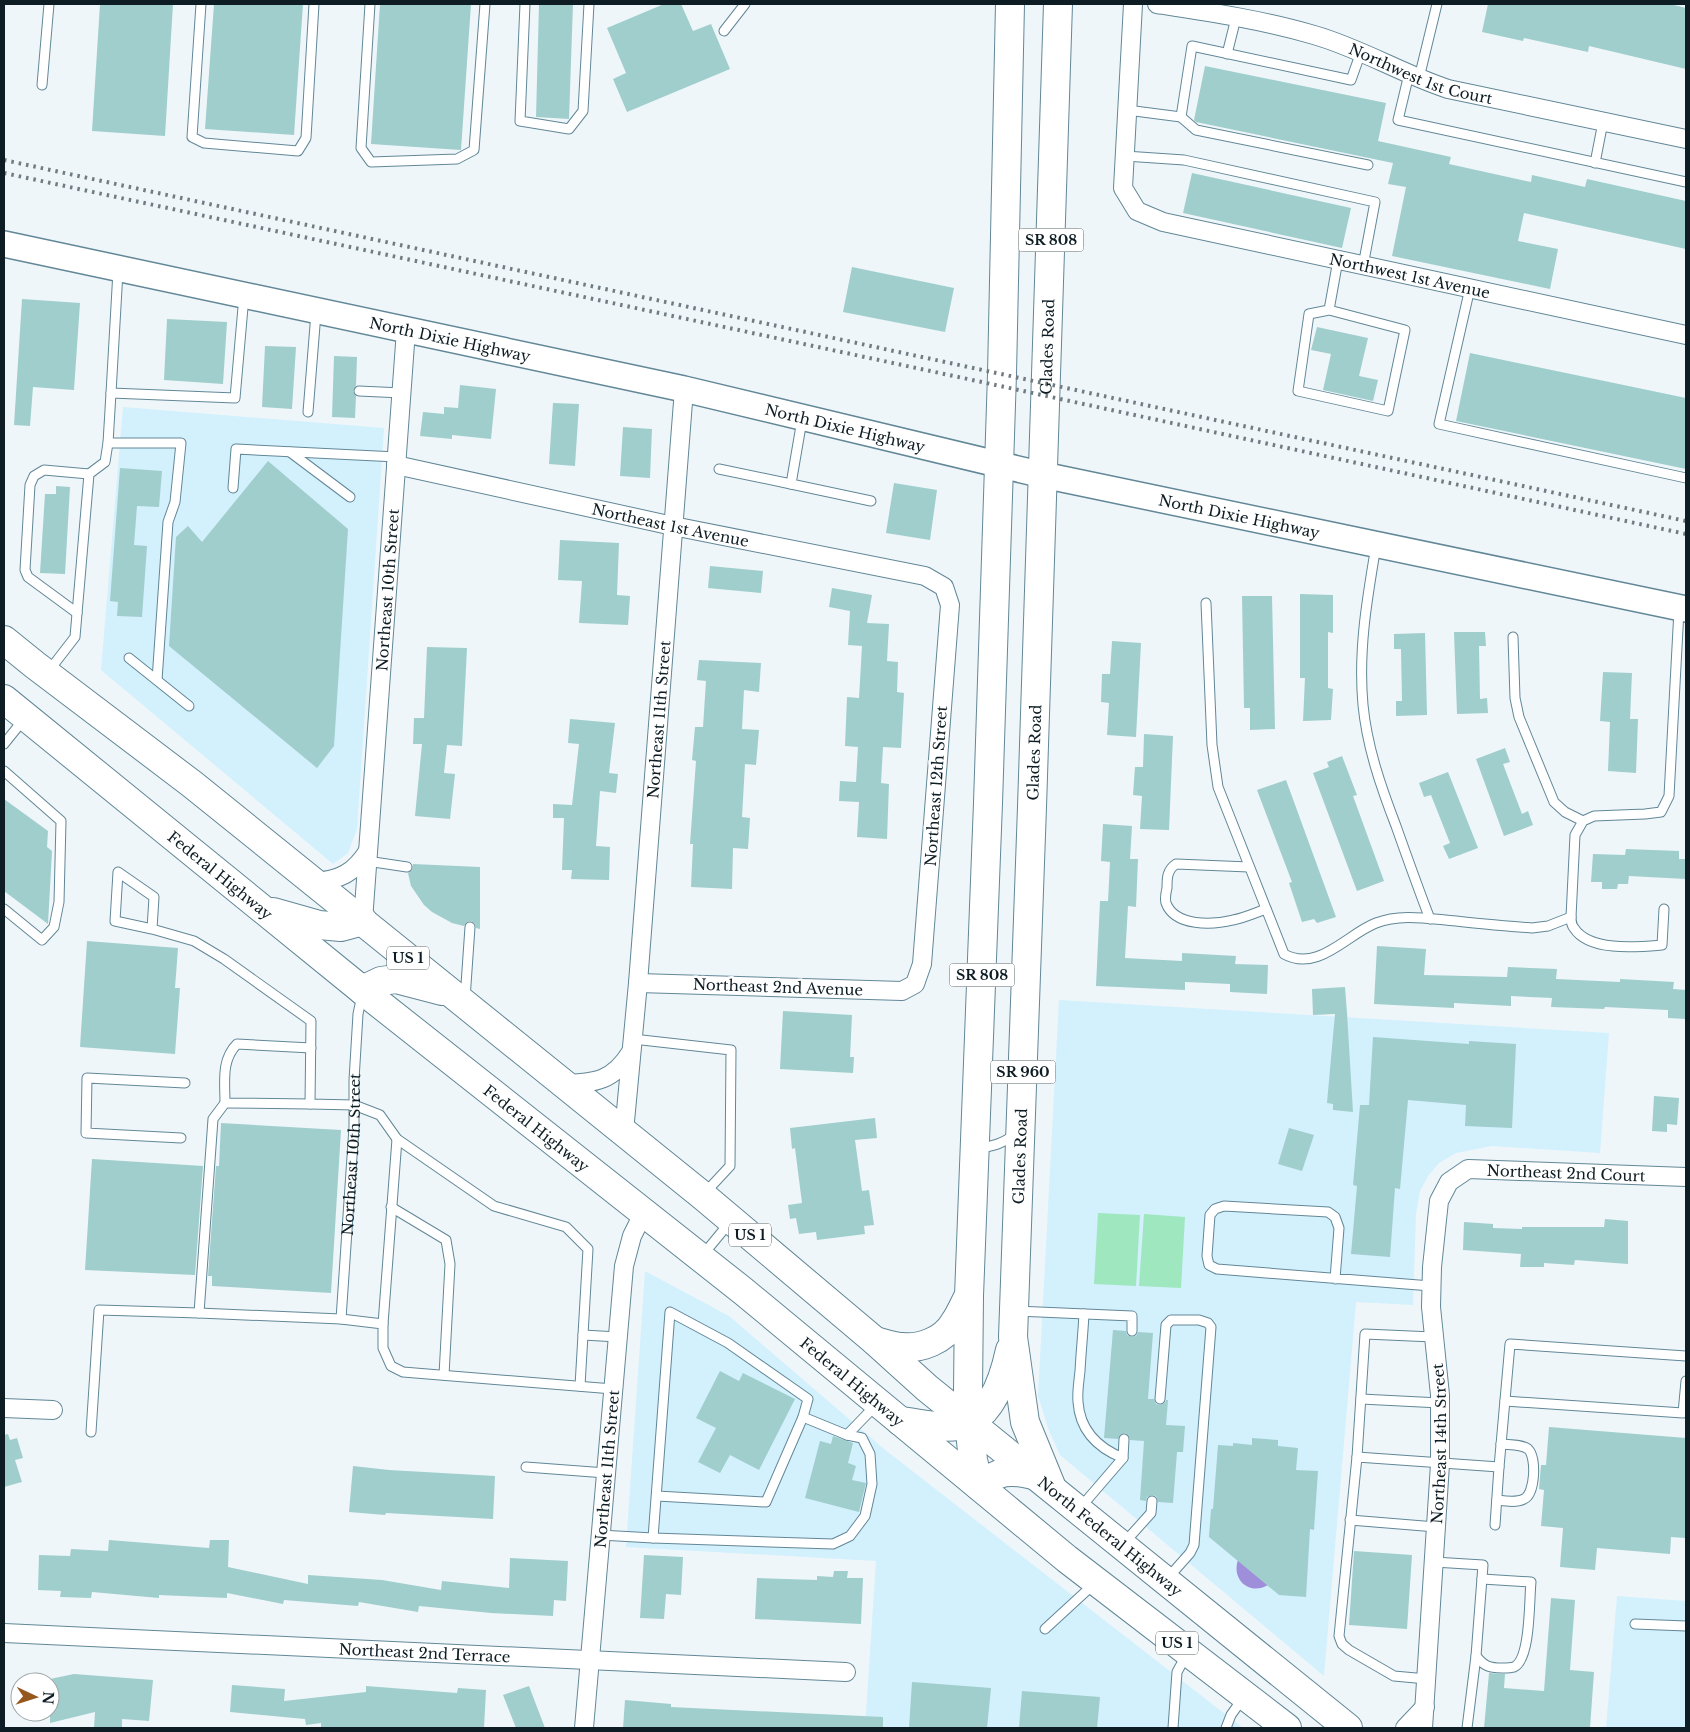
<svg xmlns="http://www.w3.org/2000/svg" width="1690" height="1732" viewBox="0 0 1690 1732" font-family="'Libre Baskerville',serif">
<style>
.built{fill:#d3f0fd}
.green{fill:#9ee7bf}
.water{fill:#9f8eda}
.building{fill:#a0cecc}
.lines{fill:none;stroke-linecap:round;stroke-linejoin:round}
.lane-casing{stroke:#628797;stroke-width:11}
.street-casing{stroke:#628797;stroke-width:20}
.secondary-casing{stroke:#628797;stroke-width:28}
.primary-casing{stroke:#628797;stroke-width:30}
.lane{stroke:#fff;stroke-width:9}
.street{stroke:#fff;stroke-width:18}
.secondary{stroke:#fff;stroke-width:25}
.primary{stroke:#fff;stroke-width:28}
.rail{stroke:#707c82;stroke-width:4;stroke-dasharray:2.5 5;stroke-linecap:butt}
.labels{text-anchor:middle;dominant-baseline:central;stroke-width:5;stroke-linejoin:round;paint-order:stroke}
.shield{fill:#fff;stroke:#566166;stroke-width:1}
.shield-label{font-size:14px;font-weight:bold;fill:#0e1d24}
.street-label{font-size:15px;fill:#0e1d24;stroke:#fff}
</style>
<rect width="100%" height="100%" fill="#eef6fa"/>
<path class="built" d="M123,407L384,428L357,829L348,853L333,864L101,670Z
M1059,1000L1609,1033L1600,1153L1492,1146L1456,1153L1439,1163L1428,1176L1420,1191L1416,1214L1413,1305L1356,1302L1324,1676L1060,1455L1048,1428L1038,1396Z
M645,1271L729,1316L884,1449L1243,1728H865L876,1561L626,1547Z
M1617,1596L1686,1601V1728H1606Z"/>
<path class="green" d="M1098,1213L1140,1215L1136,1286L1094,1284Z
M1144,1214L1185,1217L1181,1288L1139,1286Z"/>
<path class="water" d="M1238,1560L1268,1585C1250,1596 1231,1580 1238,1560Z"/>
<path class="building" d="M100,4H173L165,136L92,131Z
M214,4H303L294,135L205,129Z
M380,4H471L461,150L371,144Z
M539,4H573L569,119L536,117Z
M664,4H681L693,31L711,24L730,69L627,112L613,79L626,73L607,28Z
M1488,4H1670L1686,8V69L1589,46L1588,52L1524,38L1523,41L1482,32Z
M1205,66L1386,103L1378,141L1451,157L1449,164L1531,182L1532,175L1585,187L1587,179L1686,201V249L1524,213L1518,241L1558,249L1550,289L1392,256L1406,187L1388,184L1393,163L1196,122L1194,120Z
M1192,173L1351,208L1342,248L1183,213Z
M852,267L954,288L945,332L843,312Z
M22,299L80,303L74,390L33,387L30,426L14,425Z
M167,319L227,322L223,384L164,380Z
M1317,327L1368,338L1359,376L1378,380L1373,401L1323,390L1331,354L1311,350Z
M265,346L296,347L292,409L262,407Z
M1470,353L1686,398V469L1456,421Z
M334,356L357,357L356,386L353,391L356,396L355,418L332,417Z
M460,385L496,389L491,439L452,435V439L420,436L423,412L444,414V407L458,408Z
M553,403L579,404L575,466L549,464Z
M623,427L652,429L650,478L620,476Z
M268,461L348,529L334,746L317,768L169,646L176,537L188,526L202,542Z
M120,468L162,471L159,507L137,506L134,545L147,546L142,617L117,616L118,602L110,601Z
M894,483L937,490L930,540L886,533Z
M56,486L70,487L65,574L40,573L45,494H56Z
M560,540L619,543L617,595L630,596L628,625L579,623L582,581L558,580Z
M710,566L763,571L761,593L708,588Z
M832,588L872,595L867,623L889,624L887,661L898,662L897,692L904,693L901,748L883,747L881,783L889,784L887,839L857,837L859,802L839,801L840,781L856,782L858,747L845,746L847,697L859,698L862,646L848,645L850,611L829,607Z
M1300,594L1333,595V633L1328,632V688L1333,689L1331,720L1303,721L1305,678H1300Z
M1242,596H1272L1275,729L1250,730V708H1244Z
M1454,632H1485L1486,646H1479L1480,699L1487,698L1488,713L1457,714Z
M1425,633L1427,715L1396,716V701H1402L1401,649H1394V634Z
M1112,641L1141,643L1136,737L1107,735L1109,703L1101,702L1102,674H1110Z
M427,647L467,648L462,746L447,745L444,773L455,774L450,819L415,816L422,744H413L414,718H424Z
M699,660L761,663L759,692L744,690L742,729L759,730L756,765L745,764L742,817L750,818L748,849L733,848L732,889L691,887L693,844H690L696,761L692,760L695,727H703L706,681L697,680Z
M1603,672L1632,673L1630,719H1638L1636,773L1608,771L1610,722L1600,721Z
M570,719L615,723L609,773L618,774L616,793L600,791L596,846L610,847L609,880L571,879L572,870H562L564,818H553V804L572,805L579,744L568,743Z
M1144,734L1173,736L1169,830L1140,829L1142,796L1133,795L1135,767H1143Z
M1505,748L1510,762L1503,764L1522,814L1528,811L1533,825L1504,836L1476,759Z
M1342,756L1357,795L1353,796L1384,881L1357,891L1313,773L1329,767L1327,762Z
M1448,772L1478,848L1449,859L1443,846L1450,843L1431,795L1424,797L1419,783Z
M1286,780L1336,917L1317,923L1314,919L1302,922L1289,883L1292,882L1257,790Z
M4,799L48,831L47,847L52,851L48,924L4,891Z
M1103,824L1132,826L1130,859H1138L1136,907L1128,906L1125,958L1182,961V953L1236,956L1235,964L1268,965L1267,994L1230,992V984L1185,982V990L1096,986L1100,901H1108L1110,862L1101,861Z
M1626,849L1679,851V859H1686V879L1629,876L1628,884H1618L1617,889H1602V882H1591L1593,854L1625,855Z
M413,864L480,867V929L476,928L475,924L471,921L467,922L464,926L452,923L432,912L424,905L411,886L408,873L412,870Z
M87,941L178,948L175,988H180L175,1054L80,1047Z
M1377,946L1426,949L1424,975L1507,977L1508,967L1557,969L1556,979L1620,982V979L1674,982L1673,989L1686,990V1019L1668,1018V1010L1605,1007L1604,1009L1551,1007L1552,998L1511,996V1006L1454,1003V1008L1374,1004Z
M1345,987L1347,1013L1353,1112L1333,1110V1104L1327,1103L1335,1014L1313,1015L1312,989Z
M783,1011L852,1015L850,1057H854L853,1073L780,1069Z
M1373,1037L1469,1044V1041L1516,1044L1512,1128L1465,1126L1466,1105L1408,1100L1400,1189L1395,1188L1390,1257L1351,1254L1357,1186L1353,1185L1360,1105H1369Z
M1654,1096L1679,1098L1677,1125L1667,1124V1132L1652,1131Z
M875,1118L877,1138L855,1140L862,1191L869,1190L874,1225L864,1226L865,1234L817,1240L816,1232L799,1234L796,1218L790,1219L788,1205L802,1203L795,1148L792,1149L790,1128Z
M221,1123L341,1130L331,1293L212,1286V1276H208L216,1166H219Z
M1289,1128L1314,1135L1302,1171L1278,1164Z
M92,1159L203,1166L195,1275L85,1270Z
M1605,1219L1628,1221V1264L1575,1260L1574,1265L1544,1263V1267H1520L1521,1254L1463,1250L1464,1222L1493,1224V1228L1522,1229V1227H1604Z
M1113,1330L1126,1331L1127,1335L1132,1337L1136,1336L1138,1332L1153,1333L1148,1399H1154L1156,1404L1160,1405L1165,1403L1166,1400H1168L1166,1425L1185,1426L1183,1452H1177L1173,1503L1158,1502L1156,1496L1152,1495L1147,1497L1146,1501L1140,1500L1144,1441L1130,1440L1129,1436L1125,1433L1121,1434L1118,1439L1104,1438Z
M720,1371L739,1381L743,1373L795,1399L759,1470L730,1455L720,1473L698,1462L716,1428L696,1418Z
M1549,1427L1686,1438V1517L1685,1538L1671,1537L1670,1554L1597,1548L1595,1570L1560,1567L1563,1528L1541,1526L1544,1490L1539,1489L1541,1465H1546Z
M8,1434L10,1440L17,1438L23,1458L15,1460L22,1482L4,1487V1435Z
M833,1436L853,1443L848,1463L856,1466L852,1480L866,1483L859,1512L805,1498L820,1441L831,1444Z
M1252,1438L1278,1440V1446L1298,1448L1296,1470L1318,1471L1314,1530L1310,1529L1306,1597L1279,1595L1209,1537L1211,1509H1213L1218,1445L1233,1446V1443L1252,1445Z
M353,1466L389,1470L495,1476L493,1519L386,1513L385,1515L349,1512Z
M109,1540L209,1548L210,1540H229L228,1567L308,1584V1575L382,1580L441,1590L442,1581L509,1588L510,1558L568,1561L566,1601L554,1600L553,1616L491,1613L419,1606L418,1612L359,1602L358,1606L284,1600L283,1604L227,1593V1598L159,1595V1598L92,1592L91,1598L60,1597L61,1591L38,1590L39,1555L70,1556L71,1549L108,1551Z
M1354,1551L1412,1555L1407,1629L1349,1625Z
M644,1555L683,1557L681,1595L666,1594L664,1619L640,1618Z
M834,1571H848L847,1578H863L861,1624L755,1619L757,1578L817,1580V1576L833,1577Z
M1551,1598L1575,1600L1570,1670L1594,1672L1590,1728H1484L1489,1673L1505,1674L1504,1688L1544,1691Z
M74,1674L153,1680L149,1721L122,1719V1728H94L95,1712L50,1723V1679Z
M912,1682L991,1688L987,1728H909Z
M232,1685L285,1689L284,1701L366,1692V1686L457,1693L458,1688L486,1690L484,1728H321V1723L306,1725L305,1719L230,1712Z
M529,1686L545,1728H516L503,1695Z
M1022,1691L1100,1697L1097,1728H1019Z
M625,1700L671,1704V1707L883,1717V1728H623Z"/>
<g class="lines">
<g class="lane-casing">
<g id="lane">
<path d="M201,4L192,137L204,143L298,151L306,138L314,4"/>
<path d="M370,4L361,148L371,162L457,159L474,150L485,4"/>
<path d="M525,4L520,121L569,129L583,111L589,4"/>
<path d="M724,31L745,4"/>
<path d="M1227,54L1236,18"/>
<path d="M1409,74L1398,120L1686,182"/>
<path d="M1419,78L1437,4"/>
<path d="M42,85L49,4"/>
<path d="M1127,110L1181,117L1192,46L1351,80L1361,52"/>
<path d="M1181,117L1196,130L1368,165"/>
<path d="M1125,156L1184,160L1375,202L1363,266"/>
<path d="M1595,163L1603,122"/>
<path d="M118,271L111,393L235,398L244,296"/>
<path d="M1470,288L1439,424L1686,478"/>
<path d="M1329,310L1405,330L1388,411L1298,391L1309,314L1329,310L1338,260"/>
<path d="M359,391L402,393"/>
<path d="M308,412L316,313"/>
<path d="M802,420L791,484L871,501"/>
<path d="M108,443L111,393"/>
<path d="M290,452L350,497"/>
<path d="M719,469L791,484"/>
<path d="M233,488L236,449L397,457"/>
<path d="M1376,546C1367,599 1358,651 1363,705C1367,747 1381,787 1396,826C1407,857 1418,888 1430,919"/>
<path d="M1206,603L1212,745L1218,787L1284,954C1318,973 1347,934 1376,923C1401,913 1430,919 1456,921C1481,924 1507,926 1532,928L1548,926L1571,917"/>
<path d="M77,613L28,577L25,570L30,485L34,476L44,470L89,474"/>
<path d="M1513,637L1515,698L1519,717L1554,802L1565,812L1583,821"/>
<path d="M129,658L189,706"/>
<path d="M48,672L75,637L89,474L105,462L108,443H181L175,502L168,522L157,680"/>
<path d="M4,744L24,719"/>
<path d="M4,771L61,821L59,902L54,927L42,940L4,909"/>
<path d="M367,861L407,867"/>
<path d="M1249,867L1176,864C1167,870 1167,878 1167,888C1166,892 1165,899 1166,903C1175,927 1213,925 1233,920C1244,918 1255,913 1266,909"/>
<path d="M1664,909L1662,945C1638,947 1589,952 1574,928C1572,926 1571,920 1571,917L1575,835L1583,821L1594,816L1645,814L1661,812L1669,796L1679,610"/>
<path d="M152,929L115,921L118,872L154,897L152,929L194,941L224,959L311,1021L310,1104L354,1105L380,1115L397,1139L494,1206L566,1227L588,1249L580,1386"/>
<path d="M465,999L470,927"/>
<path d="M633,1039L731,1050L730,1166L704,1194"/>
<path d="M225,1103L213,1119L199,1313L341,1319L383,1324V1348L391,1366L403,1372L613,1389"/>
<path d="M310,1104L225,1103C225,1082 221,1060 237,1044L311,1048"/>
<path d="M181,1138L86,1133L87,1078L185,1083"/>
<path d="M977,1148C993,1147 1003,1143 1016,1134"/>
<path d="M391,1207L446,1240L450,1264L444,1375"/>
<path d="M702,1256L730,1222"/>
<path d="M1335,1279L1339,1228L1335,1217L1328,1212L1224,1206L1215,1209L1210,1215L1207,1256L1209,1265L1217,1269L1431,1286"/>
<path d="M1016,1311L1132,1316V1331"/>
<path d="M1084,1314C1083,1333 1081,1352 1080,1371C1079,1381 1077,1392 1078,1402C1080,1431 1098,1448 1123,1458"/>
<path id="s1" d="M341,1319L354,1127V1080L358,1014L362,995"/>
<path d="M383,1324L397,1139"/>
<path d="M583,1335L618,1337"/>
<path d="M1160,1399L1166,1325L1171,1320H1199L1208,1323L1211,1327L1194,1545L1190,1553L1167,1579"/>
<path d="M1361,1399L1440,1403"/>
<path d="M1505,1401L1683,1413L1686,1381"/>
<path d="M91,1432L99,1310L199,1313"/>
<path d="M1357,1457L1365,1334L1433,1337"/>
<path d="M526,1467L606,1473"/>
<path d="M657,1496L766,1502L803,1417"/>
<path d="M1497,1500C1505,1501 1516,1503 1524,1499C1535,1494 1537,1457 1528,1449C1521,1444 1510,1445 1501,1444"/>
<path d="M1080,1508L1123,1458L1124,1439"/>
<path d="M1350,1520L1436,1527"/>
<path d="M1495,1525L1499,1467"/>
<path d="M600,1535L653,1538L670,1312L728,1343L808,1399L803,1417L847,1435L876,1405"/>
<path d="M653,1538L833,1544L850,1536L865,1516L872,1484L870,1454L862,1438L847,1435"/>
<path d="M1124,1543L1151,1513L1152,1501"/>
<path d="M1434,1562L1483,1565L1476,1656L1467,1728"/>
<path d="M1635,1624L1686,1626"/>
<path d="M1045,1629L1095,1583"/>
<path d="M1476,1656C1484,1666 1489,1668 1502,1668C1505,1668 1511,1668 1514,1667C1531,1659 1529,1599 1531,1582L1482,1579"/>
<path d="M1427,1679L1394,1676L1349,1650L1342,1644L1339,1636L1357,1457L1499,1467L1510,1344L1686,1356"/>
<path d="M1173,1728L1177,1672L1187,1654"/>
<path d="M1226,1728L1231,1715L1243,1698"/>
</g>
</g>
<g class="street-casing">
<g id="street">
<path id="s2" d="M1133,4L1123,188L1137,211L1163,222L1686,335"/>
<path id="s3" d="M1157,4C1209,12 1263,20 1314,35C1360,48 1402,74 1448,89L1686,139"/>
<path id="s4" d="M396,465L673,526L925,576L944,587L950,605L922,964L915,984L902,991L638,983"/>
<path d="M314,882C340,880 354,873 368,851"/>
<path id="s5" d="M363,921L406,330"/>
<path d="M563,1084C596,1083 613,1081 631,1052"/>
<path id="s6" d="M624,1132L638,983L684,389"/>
<path d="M4,1408L53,1410"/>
<path id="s7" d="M4,1633L846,1672"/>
<path id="s8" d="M584,1728L624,1266L632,1236L644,1212"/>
<path d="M1405,1728L1425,1707"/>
<path id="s9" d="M1423,1728L1440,1464V1395L1431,1307L1432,1267L1439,1201L1449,1182L1468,1169L1686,1177"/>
</g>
</g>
<g class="secondary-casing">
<g id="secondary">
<path id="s10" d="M4,244L684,389L1043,475L1686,609"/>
</g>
</g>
<g class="primary-casing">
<g id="primary">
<path d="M1010,4L1002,374L988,803L969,1296L968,1392L969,1423L973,1460L979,1486C998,1471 1009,1469 1033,1475"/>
<path id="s11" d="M4,640L35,665L192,784L703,1196L875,1341L927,1388L1348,1728"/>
<path id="s12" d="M4,699L362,990L743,1291L1067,1559L1287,1728"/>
<path d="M273,912L319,925L341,927L363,921"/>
<path d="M362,990L381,981L396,979L442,991"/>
<path d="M875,1341C883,1343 893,1347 902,1347C921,1349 944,1340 954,1323C959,1316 963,1307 967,1299"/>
<path d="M900,1421C919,1423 940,1429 958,1426C991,1420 1004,1378 1010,1350"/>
<path id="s13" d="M1052,1488L1025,1422L1013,1337L1032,807L1058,4"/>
</g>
</g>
<use href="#lane" class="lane"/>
<use href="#street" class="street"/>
<use href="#secondary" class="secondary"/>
<use href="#primary" class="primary"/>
<path class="rail" d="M4,160L1686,521
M4,173L977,381L1686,534"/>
</g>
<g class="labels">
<g class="shield">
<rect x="1018.5" y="228.5" width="65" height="23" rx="4"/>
<rect x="387" y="946.5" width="42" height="23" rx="4"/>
<rect x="949.5" y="963.5" width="65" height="23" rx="4"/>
<rect x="990.5" y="1060.5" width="65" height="23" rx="4"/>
<rect x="729" y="1223.5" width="42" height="23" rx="4"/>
<rect x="1156" y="1631.5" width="42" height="23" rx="4"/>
</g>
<g class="shield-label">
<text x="1051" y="240">SR 808</text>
<text x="408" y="958">US 1</text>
<text x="982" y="975">SR 808</text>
<text x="1023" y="1072">SR 960</text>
<text x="750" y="1235">US 1</text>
<text x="1177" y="1643">US 1</text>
</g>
<g class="street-label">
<text stroke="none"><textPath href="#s3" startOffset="274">Northwest 1st Court</textPath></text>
<text stroke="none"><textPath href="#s2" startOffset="492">Northwest 1st Avenue</textPath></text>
<text stroke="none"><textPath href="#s10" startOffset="456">North Dixie Highway</textPath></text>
<text stroke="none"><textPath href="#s13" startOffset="1148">Glades Road</textPath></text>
<text stroke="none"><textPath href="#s10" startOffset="861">North Dixie Highway</textPath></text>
<text stroke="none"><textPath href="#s10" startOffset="1265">North Dixie Highway</textPath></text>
<text stroke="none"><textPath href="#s4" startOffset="281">Northeast 1st Avenue</textPath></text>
<text stroke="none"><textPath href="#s5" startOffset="332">Northeast 10th Street</textPath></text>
<text stroke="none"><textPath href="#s6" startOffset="414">Northeast 11th Street</textPath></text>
<text stroke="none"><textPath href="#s13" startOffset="742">Glades Road</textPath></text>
<text transform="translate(936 786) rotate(-86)">Northeast 12th Street</text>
<text stroke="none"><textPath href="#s12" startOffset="279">Federal Highway</textPath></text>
<text transform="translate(778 987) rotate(2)">Northeast 2nd Avenue</text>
<text stroke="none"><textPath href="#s12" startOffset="684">Federal Highway</textPath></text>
<text stroke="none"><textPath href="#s1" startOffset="165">Northeast 10th Street</textPath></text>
<text stroke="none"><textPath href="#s13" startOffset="338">Glades Road</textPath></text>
<text stroke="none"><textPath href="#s9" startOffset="671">Northeast 2nd Court</textPath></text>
<text stroke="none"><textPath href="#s12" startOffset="1089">Federal Highway</textPath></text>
<text stroke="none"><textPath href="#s9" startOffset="285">Northeast 14th Street</textPath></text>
<text stroke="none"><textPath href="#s8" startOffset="260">Northeast 11th Street</textPath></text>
<text stroke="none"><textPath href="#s11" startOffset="1424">North Federal Highway</textPath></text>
<text stroke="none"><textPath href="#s7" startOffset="421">Northeast 2nd Terrace</textPath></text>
</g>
</g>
<rect width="1690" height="1732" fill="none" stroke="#0e1d24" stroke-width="10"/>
<g transform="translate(35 1697) rotate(94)"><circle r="24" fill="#ffffff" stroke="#9fa5a7"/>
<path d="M0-4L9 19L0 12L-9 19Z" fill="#95571d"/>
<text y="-8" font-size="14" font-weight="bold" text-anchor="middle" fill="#0e1d24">N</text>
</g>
</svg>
